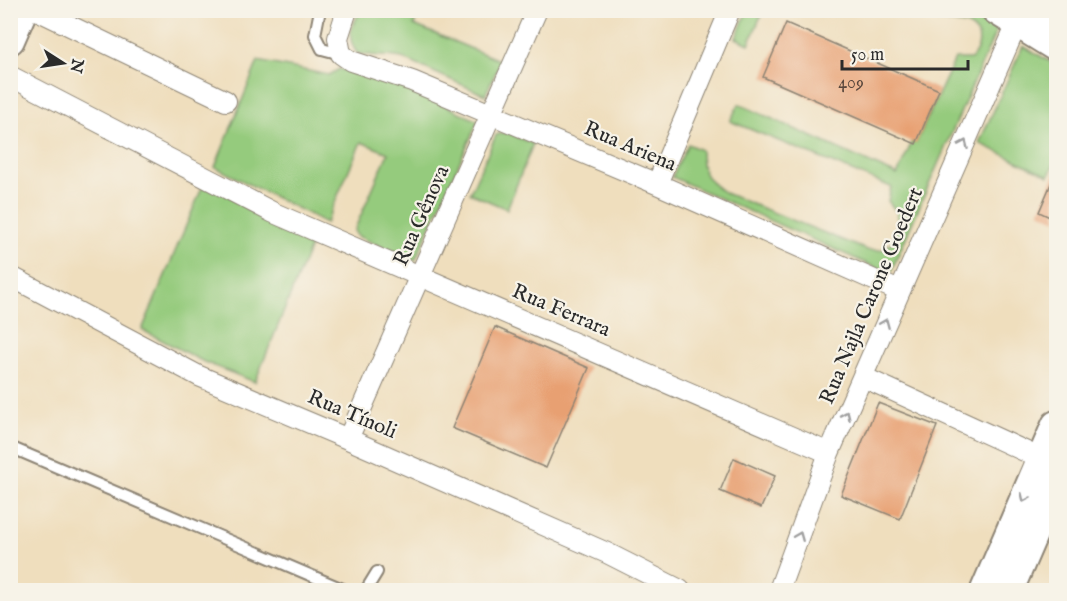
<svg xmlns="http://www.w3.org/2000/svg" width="1067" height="601" viewBox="0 0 1067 601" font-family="'IM FELL English',serif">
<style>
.green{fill:#95cb7d;stroke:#607b54;stroke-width:1.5}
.building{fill:#e8a072}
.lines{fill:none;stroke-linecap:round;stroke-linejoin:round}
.lane-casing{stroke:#8d8474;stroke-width:14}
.street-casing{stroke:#8d8474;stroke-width:22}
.secondary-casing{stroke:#8d8474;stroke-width:32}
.lane{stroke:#fff;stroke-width:10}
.street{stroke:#fff;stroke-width:20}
.secondary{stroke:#fff;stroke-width:28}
.oneway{stroke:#a0a0a0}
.labels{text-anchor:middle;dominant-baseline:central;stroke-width:4.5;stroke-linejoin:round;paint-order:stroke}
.number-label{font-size:18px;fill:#5a483d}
.street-label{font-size:21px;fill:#2b2b2b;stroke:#f7f3e8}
</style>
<rect width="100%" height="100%" fill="#f7f3e8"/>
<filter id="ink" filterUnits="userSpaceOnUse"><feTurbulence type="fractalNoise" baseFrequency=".0167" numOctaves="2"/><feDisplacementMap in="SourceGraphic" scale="12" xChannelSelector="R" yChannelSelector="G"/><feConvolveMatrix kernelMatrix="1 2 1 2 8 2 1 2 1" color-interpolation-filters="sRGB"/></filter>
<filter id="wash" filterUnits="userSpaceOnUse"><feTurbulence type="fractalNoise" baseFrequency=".008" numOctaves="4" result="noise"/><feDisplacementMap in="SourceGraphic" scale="24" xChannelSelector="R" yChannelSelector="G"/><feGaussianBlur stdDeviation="1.35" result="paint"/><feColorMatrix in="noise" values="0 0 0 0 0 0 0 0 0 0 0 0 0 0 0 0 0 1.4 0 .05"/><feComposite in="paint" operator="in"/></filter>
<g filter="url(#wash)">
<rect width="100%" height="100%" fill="#efdebd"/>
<path class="green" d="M360,11H420L414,25L501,61L485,95L402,58C387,55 372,57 357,53C345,35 352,28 360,11Z
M747,11H763L749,44L736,38Z
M925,11H972L997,29L890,274L672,177L688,144L701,150C701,174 707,180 725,193L867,250H882L894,241L898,225L897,212L888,201L891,187L730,121L739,104L897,175L912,142L916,143L955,59H971C979,50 984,35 970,27C956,20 940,27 925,13Z
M1023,46L1056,65V158L1049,176L979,143Z
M258,61L329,75L339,69L390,79L478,121L415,261L357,236L354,231L388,153L361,142L326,223L215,167Z
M502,133H508L533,144L507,209L470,193L496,135Z
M204,183L230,196L261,218L312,242L255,382L204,362L142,330Z"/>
<g id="blocks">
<path class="building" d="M786,23L939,90L916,144L763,77Z
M1056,172V220L1039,212Z
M495,327L589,368L546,468L452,428Z
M878,403L937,426L900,519L841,495Z
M734,458L775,476L761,508L720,491Z"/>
</g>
</g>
<g filter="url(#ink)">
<use href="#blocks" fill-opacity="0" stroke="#8d8474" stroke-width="1.5"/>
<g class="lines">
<g class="lane-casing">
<path id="lane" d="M320,10L315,35L322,49L341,54
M10,447L345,590
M366,590L377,572"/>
</g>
<g class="street-casing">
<path id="street" d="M37,10L226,101
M347,10L338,38L341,54L351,61L412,81L657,184L899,291
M10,76L274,213L829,453
M657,184L730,10
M10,276L199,376L348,439L607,553L680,590
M863,377L1042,459
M348,439L537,10
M779,590L829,453L1017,24"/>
</g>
<g class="secondary-casing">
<path id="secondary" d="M996,10L1056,47
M1039,10L1056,21
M10,40L23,10
M985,590L1056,425
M1009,590L1056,481"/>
</g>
<use href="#lane" class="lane"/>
<use href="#street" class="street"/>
<use href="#secondary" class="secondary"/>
</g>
<defs><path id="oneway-chevron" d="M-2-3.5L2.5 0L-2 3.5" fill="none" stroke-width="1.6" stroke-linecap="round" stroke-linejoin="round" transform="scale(1.5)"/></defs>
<g class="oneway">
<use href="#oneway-chevron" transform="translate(964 144) rotate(-66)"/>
<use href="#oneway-chevron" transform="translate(885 323) rotate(-67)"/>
<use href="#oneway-chevron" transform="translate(846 415) rotate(-66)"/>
<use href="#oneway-chevron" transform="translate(1025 498) rotate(114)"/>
<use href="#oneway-chevron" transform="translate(799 536) rotate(-68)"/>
</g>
</g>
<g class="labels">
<g class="number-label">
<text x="851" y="83">409</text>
</g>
<g class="street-label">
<text transform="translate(630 147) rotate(23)">Rua Ariena</text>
<text transform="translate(422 216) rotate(-66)">Rua Gênova</text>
<text transform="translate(872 296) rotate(-67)">Rua Najla Carone Goedert</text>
<text transform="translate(561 311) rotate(23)">Rua Ferrara</text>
<text transform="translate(352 415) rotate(23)">Rua Tínoli</text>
</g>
</g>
<rect width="1067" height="601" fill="none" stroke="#f7f3e8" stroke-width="36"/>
<g transform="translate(63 63) rotate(102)" stroke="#f7f3e8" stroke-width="4.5" paint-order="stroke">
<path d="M0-4.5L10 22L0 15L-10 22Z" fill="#2b2b2b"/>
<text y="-9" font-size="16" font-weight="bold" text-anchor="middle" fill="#2b2b2b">N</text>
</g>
<path d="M842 60v9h126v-9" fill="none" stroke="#2b2b2b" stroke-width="3"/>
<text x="851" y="60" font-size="18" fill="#2b2b2b" stroke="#f7f3e8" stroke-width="4.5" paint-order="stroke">50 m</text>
</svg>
